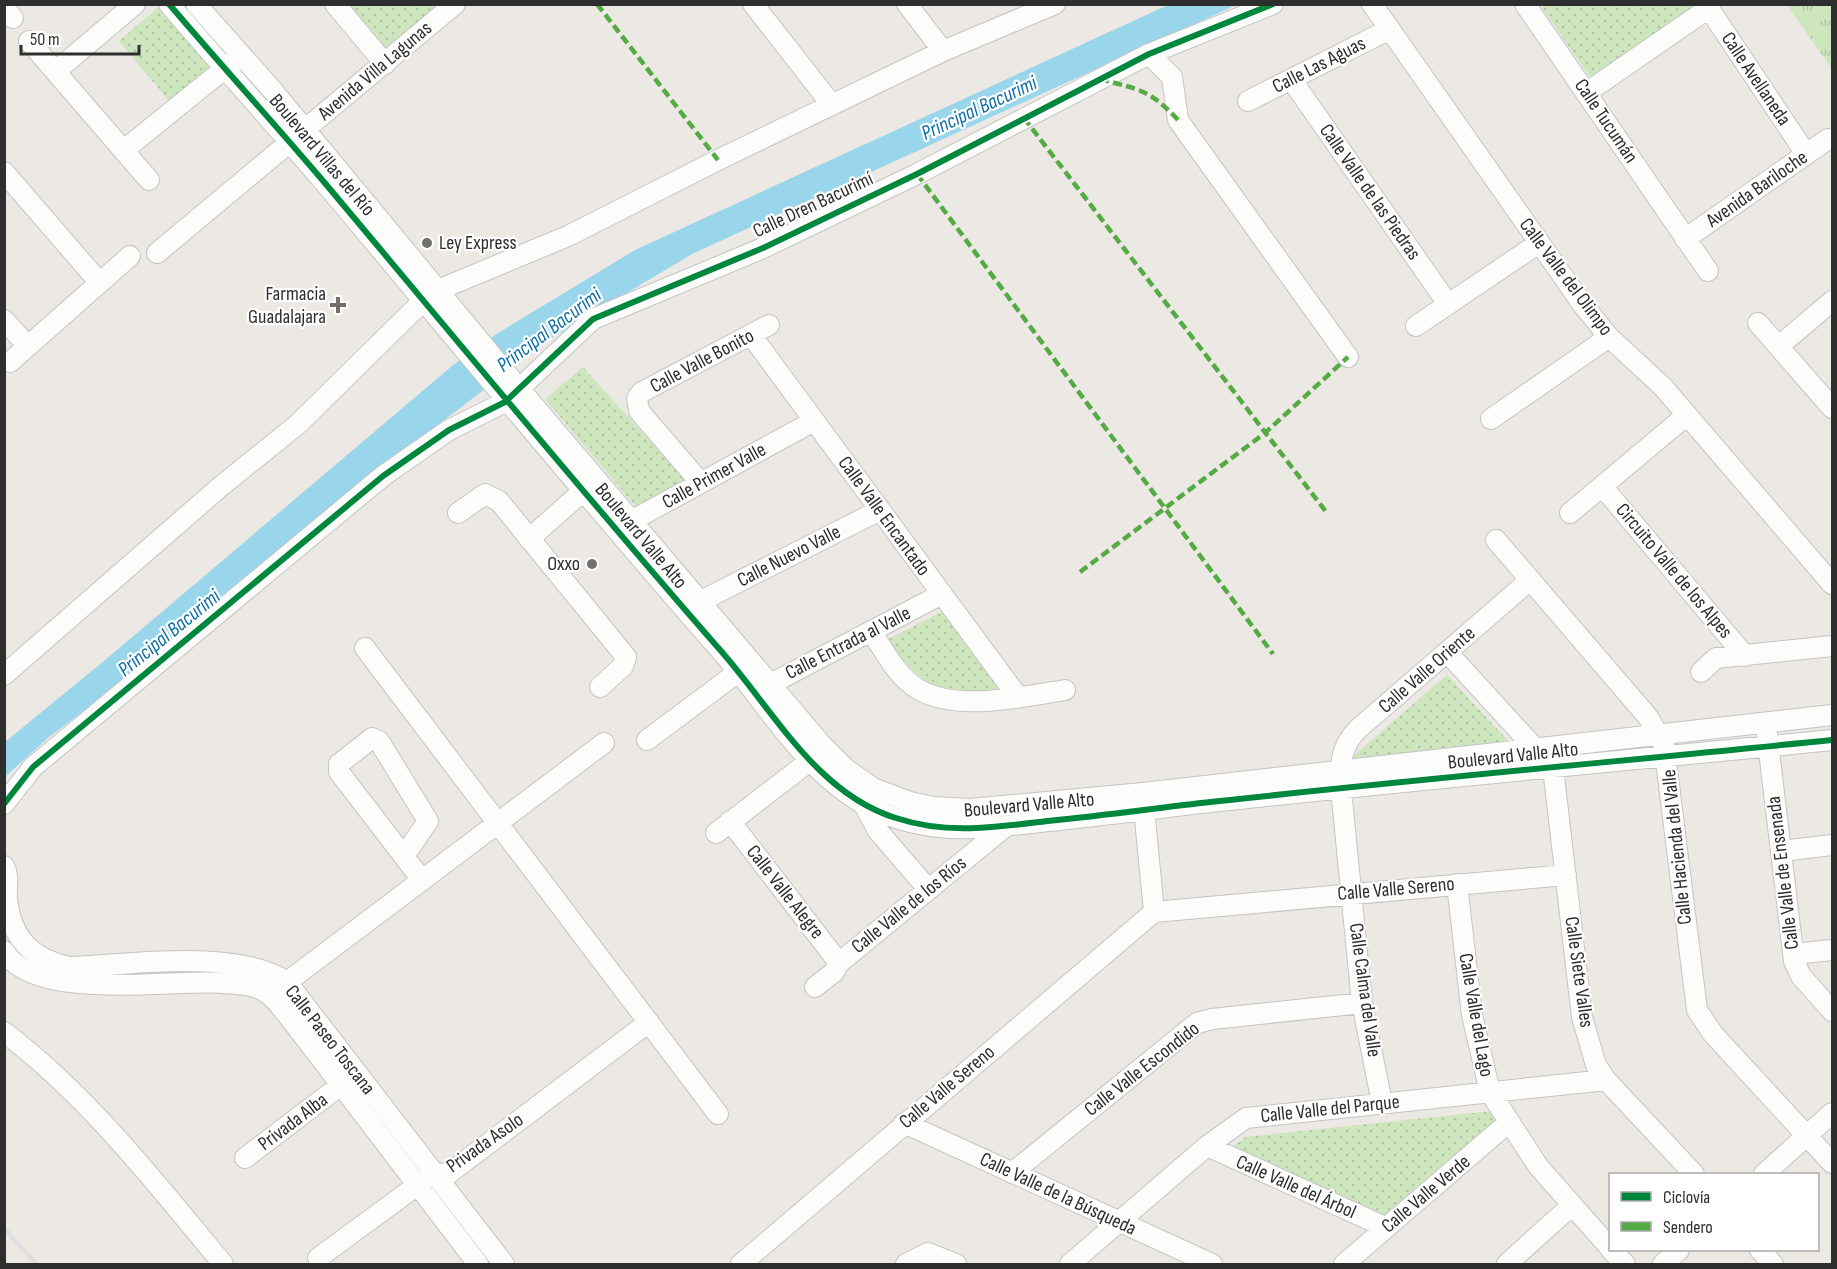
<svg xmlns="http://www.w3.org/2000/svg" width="1837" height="1269" viewBox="0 0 1837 1269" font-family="'Sofia Sans Condensed',sans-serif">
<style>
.grass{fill:url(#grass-tufts)}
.park{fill:url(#park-dots)}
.water{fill:#99d6ec}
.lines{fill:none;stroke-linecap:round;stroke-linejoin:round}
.minor-casing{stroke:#c5c4c5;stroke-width:22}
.minor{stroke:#fcfcfb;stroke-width:20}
.rail{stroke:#dfdfe1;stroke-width:4.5}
.quiet{stroke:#54ab44;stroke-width:4.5;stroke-dasharray:9 4.5;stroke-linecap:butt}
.cycleway-casing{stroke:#fff;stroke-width:10}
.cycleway{stroke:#00873e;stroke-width:6}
.poi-dot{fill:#706f6e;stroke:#fff;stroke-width:2}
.labels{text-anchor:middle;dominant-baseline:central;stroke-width:4.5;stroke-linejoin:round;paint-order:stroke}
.street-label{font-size:20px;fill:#2e2e2e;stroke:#fff}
.poi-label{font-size:20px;fill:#2e2e2e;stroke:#fff;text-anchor:end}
.water-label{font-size:21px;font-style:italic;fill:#0d6fa3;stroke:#fff}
</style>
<defs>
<pattern id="grass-tufts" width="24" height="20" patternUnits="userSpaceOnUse" patternTransform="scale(1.5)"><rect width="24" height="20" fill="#cee6be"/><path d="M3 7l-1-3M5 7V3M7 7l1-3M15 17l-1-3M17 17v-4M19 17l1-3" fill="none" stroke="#b1c6a4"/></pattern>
<pattern id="park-dots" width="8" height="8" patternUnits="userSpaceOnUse" patternTransform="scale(1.5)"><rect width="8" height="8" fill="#cee6be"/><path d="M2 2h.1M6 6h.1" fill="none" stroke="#b1c6a4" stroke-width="1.8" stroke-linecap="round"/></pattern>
</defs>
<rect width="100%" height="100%" fill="#ece8e4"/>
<path class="grass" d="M1787,5H1832V69Z"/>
<path class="park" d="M1547,4H1691L1695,10L1593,81L1542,8Z
M346,5H448L389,55Z
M160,6L214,71L173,106L119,41Z
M583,367L687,482L637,508L545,399Z
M943,611L1002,693C991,694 976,698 965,697C929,691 907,667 887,640Z
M1447,675L1512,745L1344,764Z
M1492,1111L1500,1127L1392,1223L1232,1148L1245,1137Z"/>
<path class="water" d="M1168,5H1236L692,254L553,337L388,463L180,638L49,737L5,777V742L104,661L452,366L498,333L635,250Z"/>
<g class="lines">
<g class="minor-casing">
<path id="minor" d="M169,4C220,64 273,122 324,182C456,339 586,497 721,651C773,710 817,794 896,818C947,835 996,827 1048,821C1099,816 1150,809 1201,803C1411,780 1622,761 1832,740
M196,4L274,92L512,380L821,744L846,769L873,788L910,802L933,807L970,809L1143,793L1832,715
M335,4L385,64
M753,4L832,105
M907,4L943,51
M1372,4L1583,305L1609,337L1663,387L1832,584
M1525,4L1708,271
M1706,4L1806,154
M4,8L13,18
M29,41L149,180
M1149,54L1172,77L1178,120L1348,357
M56,71L135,4
M1291,79L1448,304
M1586,93L1709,8
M1248,101L1390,29
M124,150L234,61
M4,172L99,282
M1685,239L1828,139
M157,253L455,4
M4,320L28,346
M1758,323L1832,408
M1416,326L1539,243
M751,335L1018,697
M1779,346L1832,301
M10,362L130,256
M1491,419L1609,337
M701,483L639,411L637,398L642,392L769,325
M1602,486L1745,656
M458,513L485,494L499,501L626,657L623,666L600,687
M1570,513L1687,415
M622,526L814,421
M529,539L582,492
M1496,540L1648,717L1664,745L1697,1010L1713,1034L1832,1163
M699,602L880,510
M871,631C884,650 897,677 918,689C955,712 1023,697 1065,690
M365,648L718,1114
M1447,652L1553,768L1582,1017L1596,1065L1606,1080L1694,1174
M1701,672L1716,658L1832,646
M4,675L220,487L298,424L422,302L438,290L568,236L718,160L943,51L1055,4
M759,690L942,594
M1767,734L1794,961L1801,976L1832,1011
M647,740L738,672
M1143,798L1154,912
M4,804L33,767L383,476L449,430L505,402L593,319L763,248L917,174L1149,54L1273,4
M864,805L878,831L928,889
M730,821L839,963
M716,833L811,760
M1781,851L1832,845
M404,856L428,821L379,741L372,738L339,764V772L422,880
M4,866C10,877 6,886 7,898C11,938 31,959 70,967C130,965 236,948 287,982L504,1264
M1457,884L1472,1015L1490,1092L1538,1166L1610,1248
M4,951C34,1002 171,979 223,983C238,984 255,984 267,993C276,999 282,1009 289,1017L478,1264
M1794,954L1832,950
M815,987L834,972L839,963L1006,826
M282,995L287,982L604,743
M4,1032C90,1098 155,1182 223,1264
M1382,1103L1362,1003L1341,789C1340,764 1340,747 1358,729L1530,580
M904,1123L1212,1264
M1207,1146L1385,1227
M245,1158L341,1085
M1012,1173L1197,1023L1212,1019L1362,1003
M1764,1174L1832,1113
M1611,1250L1625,1264
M1760,1250L1773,1264
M318,1258L434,1173L448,1174L649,1022
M741,1264L1154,912L1566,875
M906,1264L928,1253L956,1264
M1070,1264L1207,1146L1246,1118L1606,1080
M1344,1264L1508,1123
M1507,1264L1571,1206
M1663,1264L1679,1250"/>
</g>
<use href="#minor" class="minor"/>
<path class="rail" d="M4,1228L36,1264"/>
<path class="quiet" d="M597,4L718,160
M1100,79C1140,90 1149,89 1178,120
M1024,118L1327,513
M917,174L1273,654
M1080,572L1265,433L1348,357"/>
<g class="cycleway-casing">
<path id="cycleway" d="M169,4C220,64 273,122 324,182C456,339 586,497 721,651C773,710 817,794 896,818C947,835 996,827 1048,821C1099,816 1150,809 1201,803C1411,780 1622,761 1832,740
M4,804L33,767L383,476L449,430L505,402L593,319L763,248L917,174L1149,54L1273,4"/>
</g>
<use href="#cycleway" class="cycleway"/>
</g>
<g class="poi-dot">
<circle cx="427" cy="243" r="6"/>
<path d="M335 296h6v6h6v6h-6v6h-6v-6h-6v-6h6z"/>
<circle cx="592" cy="564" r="6"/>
</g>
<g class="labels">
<g class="street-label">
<text transform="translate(1319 65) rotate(-27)">Calle Las Aguas</text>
<text transform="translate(375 71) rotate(-40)">Avenida Villa Lagunas</text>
<text transform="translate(1756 79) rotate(56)">Calle Avellaneda</text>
<text transform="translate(1606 121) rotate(56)">Calle Tucumán</text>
<text transform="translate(322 155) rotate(50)">Boulevard Villas del Río</text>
<text transform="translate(1757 189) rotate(-35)">Avenida Bariloche</text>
<text transform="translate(1370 192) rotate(55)">Calle Valle de las Piedras</text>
<text transform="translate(813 205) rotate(-25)">Calle Dren Bacurimí</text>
<text transform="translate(1566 277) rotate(53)">Calle Valle del Olimpo</text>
<text transform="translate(702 361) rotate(-28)">Calle Valle Bonito</text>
<text transform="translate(714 476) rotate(-29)">Calle Primer Valle</text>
<text transform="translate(884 516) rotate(54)">Calle Valle Encantado</text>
<text transform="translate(641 536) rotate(50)">Boulevard Valle Alto</text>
<text transform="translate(789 556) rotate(-27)">Calle Nuevo Valle</text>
<text transform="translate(1674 571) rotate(50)">Circuito Valle de los Alpes</text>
<text transform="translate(848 643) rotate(-27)">Calle Entrada al Valle</text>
<text transform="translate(1427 670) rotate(-41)">Calle Valle Oriente</text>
<text transform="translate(1513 756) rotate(-6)">Boulevard Valle Alto</text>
<text transform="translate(1029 805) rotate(-5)">Boulevard Valle Alto</text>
<text transform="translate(1677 847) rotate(-96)">Calle Hacienda del Valle</text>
<text transform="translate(1783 873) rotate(-97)">Calle Valle de Ensenada</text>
<text transform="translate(1396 889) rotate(-5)">Calle Valle Sereno</text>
<text transform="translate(785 892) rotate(52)">Calle Valle Alegre</text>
<text transform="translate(909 905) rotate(-39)">Calle Valle de los Ríos</text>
<text transform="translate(1579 972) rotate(82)">Calle Siete Valles</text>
<text transform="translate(1365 990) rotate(82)">Calle Calma del Valle</text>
<text transform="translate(1476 1015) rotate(80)">Calle Valle del Lago</text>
<text transform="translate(330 1040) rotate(52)">Calle Paseo Toscana</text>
<text transform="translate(1142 1069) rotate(-38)">Calle Valle Escondido</text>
<text transform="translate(947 1087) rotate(-40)">Calle Valle Sereno</text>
<text transform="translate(1330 1109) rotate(-6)">Calle Valle del Parque</text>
<text transform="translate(293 1122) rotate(-37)">Privada Alba</text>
<text transform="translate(485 1143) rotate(-35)">Privada Asolo</text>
<text transform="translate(1296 1187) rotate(24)">Calle Valle del Árbol</text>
<text transform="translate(1058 1194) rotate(25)">Calle Valle de la Búsqueda</text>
<text transform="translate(1426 1194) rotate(-40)">Calle Valle Verde</text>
</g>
<g class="poi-label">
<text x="439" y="243" text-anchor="start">Ley Express</text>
<text x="326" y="294">Farmacia<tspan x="326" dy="23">Guadalajara</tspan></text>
<text x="580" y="564">Oxxo</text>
</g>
<g class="water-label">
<text transform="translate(979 108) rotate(-25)">Principal Bacurimi</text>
<text transform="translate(549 330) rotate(-37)">Principal Bacurimi</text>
<text transform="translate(169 633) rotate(-39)">Principal Bacurimi</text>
</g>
</g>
<rect width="1837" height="1269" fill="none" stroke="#2e2e2e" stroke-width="12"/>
<rect x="1609" y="1173" width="210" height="78" fill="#ffffff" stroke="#ababab" stroke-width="1.5"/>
<rect x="1621" y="1192" width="30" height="9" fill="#00873e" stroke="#ababab" stroke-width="1.5"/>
<text x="1663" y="1203" font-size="18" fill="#2e2e2e">Ciclovía</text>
<rect x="1621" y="1222" width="30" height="9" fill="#54ab44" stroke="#ababab" stroke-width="1.5"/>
<text x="1663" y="1233" font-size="18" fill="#2e2e2e">Sendero</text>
<path d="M21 45v9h118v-9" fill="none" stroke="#2e2e2e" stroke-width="3"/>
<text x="30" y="45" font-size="18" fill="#2e2e2e" stroke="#ffffff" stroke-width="4.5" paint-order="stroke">50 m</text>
</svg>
